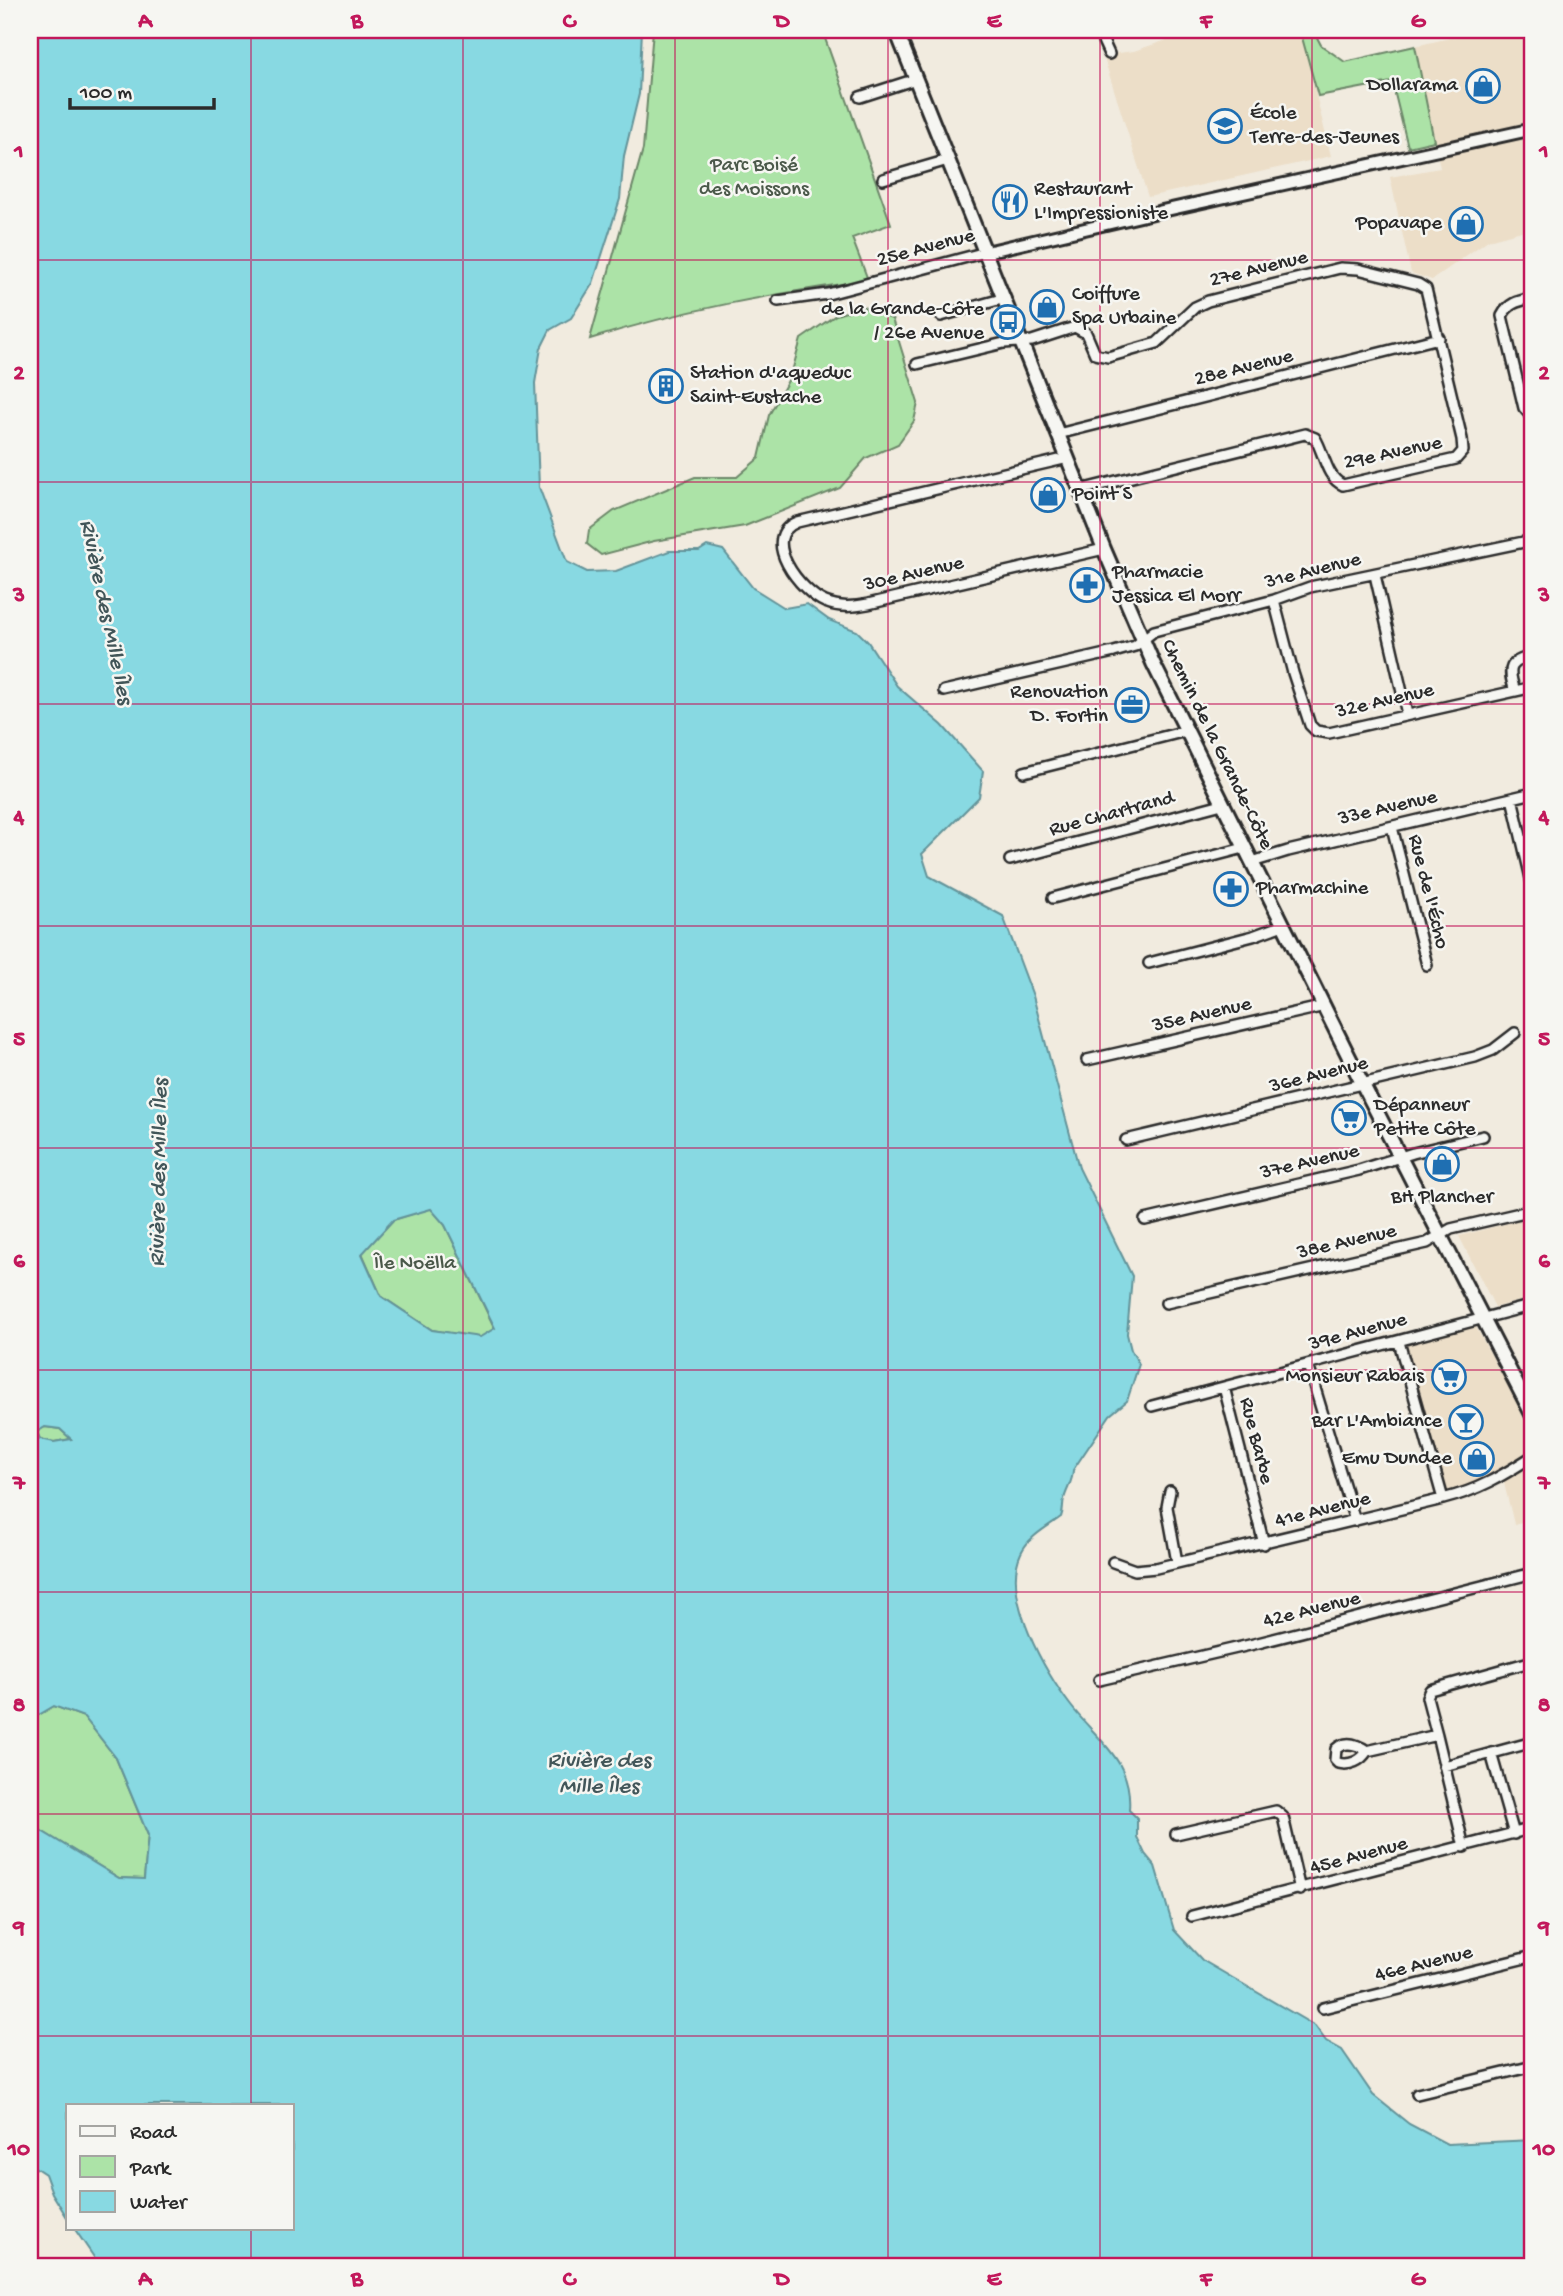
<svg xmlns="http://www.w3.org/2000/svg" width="1563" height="2296" viewBox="0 0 1563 2296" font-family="'Gochi Hand',sans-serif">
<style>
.built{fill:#ecdec8}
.green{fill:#ace3a7;stroke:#6c8769;stroke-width:2}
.water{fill:#88d9e2;stroke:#639399;stroke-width:2;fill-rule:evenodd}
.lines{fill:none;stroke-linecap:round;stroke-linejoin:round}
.minor-casing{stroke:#2b2b2b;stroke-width:14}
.tertiary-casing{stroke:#2b2b2b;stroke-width:16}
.secondary-casing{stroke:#2b2b2b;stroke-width:18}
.minor{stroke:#f6f6f2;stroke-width:9}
.tertiary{stroke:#f6f6f2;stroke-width:10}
.secondary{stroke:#f6f6f2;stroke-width:12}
.grid{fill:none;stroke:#c2185b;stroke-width:2;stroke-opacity:0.55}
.labels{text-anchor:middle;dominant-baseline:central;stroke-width:5;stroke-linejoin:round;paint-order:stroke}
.poi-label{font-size:21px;fill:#2b2b2b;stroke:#f6f6f2;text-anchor:start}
.park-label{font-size:21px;fill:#4b594a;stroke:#f6f6f2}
.street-label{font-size:21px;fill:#2b2b2b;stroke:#f6f6f2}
.water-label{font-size:23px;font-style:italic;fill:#425659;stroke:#f6f6f2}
.neatline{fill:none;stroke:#c2185b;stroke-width:2.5}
.grid-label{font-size:23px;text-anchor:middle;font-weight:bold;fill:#c2185b}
</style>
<rect width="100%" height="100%" fill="#f1ebdf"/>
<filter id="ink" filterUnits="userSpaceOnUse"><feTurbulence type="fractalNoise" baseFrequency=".0143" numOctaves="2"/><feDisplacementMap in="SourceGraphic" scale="14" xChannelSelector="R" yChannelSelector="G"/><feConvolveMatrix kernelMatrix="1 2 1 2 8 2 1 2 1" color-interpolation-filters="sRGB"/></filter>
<g filter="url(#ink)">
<path class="built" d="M1197,30H1300L1331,156L1148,197L1103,55L1134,51Z
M1485,30H1533V228L1488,240L1432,280L1411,273L1390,177L1440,168L1415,46Z
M1528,1218L1533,1237V1259L1529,1261L1533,1273V1298L1495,1307L1459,1236Z
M1475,1325L1533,1433V1519L1514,1524L1502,1475L1469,1487L1445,1491L1403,1344Z"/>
<path class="green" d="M653,30H822L891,224L852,238L868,280C773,294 681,310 590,339L643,149Z
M1300,30H1313L1321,45L1345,62L1415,46L1434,141L1408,147L1392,82L1318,96Z
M863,307L892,319L918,403L914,421L898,444L866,458L840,488L745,526L654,541L601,555L587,544L589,530L614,511L695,477H737L759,458L769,415L791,375L801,339L836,315Z
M431,1208L445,1225L495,1329L480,1338L432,1330L381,1296L362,1253L393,1220Z
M45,1427L60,1429L71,1439L54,1442L40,1439L36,1432Z
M54,1706L84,1717L116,1758L148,1835L144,1879L119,1878L30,1824V1720Z"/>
<path class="water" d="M30,30H642L639,94L624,156L620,199L593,283L571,318L550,330L541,348L535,383L539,487L567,562L587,572L616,571L669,551H699L707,546L723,550L753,588L785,608L807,604L829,620L857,631L868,642L897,686L942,725L983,771L979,797L922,854L929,876L1003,916L1033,996L1079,1168L1132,1276L1127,1334L1131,1350L1139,1364L1127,1401L1110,1415L1073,1470C1073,1481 1067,1488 1064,1499C1062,1505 1064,1510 1061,1517C1047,1527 1028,1537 1021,1553C1001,1595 1045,1673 1071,1706C1098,1741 1133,1760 1129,1810L1137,1818V1837L1145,1854L1155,1866L1174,1930L1202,1960L1315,2026L1326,2041L1342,2050L1373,2095L1409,2124L1447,2144L1533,2140V2266L406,2264L100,2266L74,2228H292V2105H68V2219L52,2193L45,2174L30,2164V1824L119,1878L144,1879L148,1835L116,1758L84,1717L54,1706L30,1720ZM431,1209L445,1225L495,1328L480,1337L432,1330L381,1296L362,1254L393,1220ZM45,1427L60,1429L71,1439L54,1442L40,1439L37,1432Z"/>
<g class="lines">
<g class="minor-casing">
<path id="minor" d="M1098,30L1109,54
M860,97L916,79
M883,179L948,160
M1533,298C1519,301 1509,302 1502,316L1524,408L1531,416L1533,415
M778,301L828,294L986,252
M941,316L1005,298
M917,364L1004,343L1032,341L1075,327L1086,333L1095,354L1108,357L1157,343L1195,307L1208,301L1340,268L1358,269L1418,284L1426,289L1462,439L1463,451L1456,459L1343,485C1326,478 1324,452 1315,438L1305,434L1080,490
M1058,434L1439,338
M1068,458L797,522C758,538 801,592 825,602C840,608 853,607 868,604L1104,549
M1375,575L1407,714
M1274,600L1293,673L1310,725L1316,731L1329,733L1533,687
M944,691L1114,652L1135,646L1154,631L1274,600L1310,587L1533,540
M1515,691C1507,668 1509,661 1533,656
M1024,772L1186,731
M1512,798L1533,887
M1392,827L1427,965
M1010,860L1222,804
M1252,862L1288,851L1533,793
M1053,898L1244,848
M1149,963L1253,936L1283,925
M1087,1060L1325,1006
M1126,1140L1475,1057L1493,1050L1515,1033
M1145,1220L1359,1170L1413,1153L1483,1136
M1166,1303L1427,1243L1451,1229L1533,1210
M1399,1342L1443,1499
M1308,1365L1355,1521
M1224,1387L1264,1544
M1152,1406L1533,1305
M1170,1491L1167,1507L1177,1562
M1113,1562L1135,1570L1156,1568L1443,1499C1479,1490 1502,1476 1533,1456
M1099,1680L1254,1644L1533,1573
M1437,1735L1427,1697L1430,1690L1533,1661
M1367,1751C1357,1744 1346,1740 1336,1749L1335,1760L1338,1763C1350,1766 1361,1761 1367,1751L1437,1735L1464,1847
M1491,1753L1514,1834
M1444,1766L1533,1742
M1176,1834L1276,1811L1283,1817L1300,1890
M1192,1916L1533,1828
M1323,2008L1533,1956
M1417,2094L1533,2066"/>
</g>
<g class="tertiary-casing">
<path id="tertiary" d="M986,252L1162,211L1533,129"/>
</g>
<g class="secondary-casing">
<path id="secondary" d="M896,30L1104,549L1153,663L1362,1083L1533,1416"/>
</g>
<use href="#minor" class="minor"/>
<use href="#tertiary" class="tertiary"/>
<use href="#secondary" class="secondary"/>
</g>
</g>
<path class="grid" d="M251,30V2105M463,30V2266M675,30V2266M888,30V2266M1100,30V2266M1312,30V2266M30,260H1533M30,482H1533M30,704H1533M30,926H1533M30,1148H1533M30,1370H1533M30,1592H1533M30,1814H1533M30,2036H1533M251,2228V2266"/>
<defs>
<g id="shop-ring" transform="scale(1.75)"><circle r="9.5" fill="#f6f6f2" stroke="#1f6fb2" stroke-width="1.5"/><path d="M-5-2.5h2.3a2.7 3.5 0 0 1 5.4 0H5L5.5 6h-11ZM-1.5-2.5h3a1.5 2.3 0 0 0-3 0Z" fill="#1f6fb2"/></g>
<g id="school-ring" transform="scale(1.75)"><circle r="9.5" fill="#f6f6f2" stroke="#1f6fb2" stroke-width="1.5"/><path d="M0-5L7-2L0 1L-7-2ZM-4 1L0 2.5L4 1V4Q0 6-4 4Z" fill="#1f6fb2"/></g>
<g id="restaurant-ring" transform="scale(1.75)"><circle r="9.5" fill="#f6f6f2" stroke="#1f6fb2" stroke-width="1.5"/><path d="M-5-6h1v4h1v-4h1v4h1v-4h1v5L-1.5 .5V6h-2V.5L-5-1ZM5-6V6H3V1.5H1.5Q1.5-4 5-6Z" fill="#1f6fb2"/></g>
<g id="bus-ring" transform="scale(1.75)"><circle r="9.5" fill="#f6f6f2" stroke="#1f6fb2" stroke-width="1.5"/><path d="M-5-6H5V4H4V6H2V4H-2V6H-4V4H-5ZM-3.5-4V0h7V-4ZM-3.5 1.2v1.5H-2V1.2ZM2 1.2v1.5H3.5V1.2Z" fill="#1f6fb2"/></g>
<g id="building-ring" transform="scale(1.75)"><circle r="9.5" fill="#f6f6f2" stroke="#1f6fb2" stroke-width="1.5"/><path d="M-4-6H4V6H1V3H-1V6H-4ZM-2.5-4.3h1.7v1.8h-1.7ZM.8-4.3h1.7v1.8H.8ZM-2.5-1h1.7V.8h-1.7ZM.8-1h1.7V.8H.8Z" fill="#1f6fb2"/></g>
<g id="pharmacy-ring" transform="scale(1.75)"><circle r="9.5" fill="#f6f6f2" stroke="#1f6fb2" stroke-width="1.5"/><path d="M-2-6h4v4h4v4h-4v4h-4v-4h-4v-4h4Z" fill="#1f6fb2"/></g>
<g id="office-ring" transform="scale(1.75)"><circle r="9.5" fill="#f6f6f2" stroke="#1f6fb2" stroke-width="1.5"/><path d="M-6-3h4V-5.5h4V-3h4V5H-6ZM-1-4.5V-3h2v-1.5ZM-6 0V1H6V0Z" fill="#1f6fb2"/></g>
<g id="supermarket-ring" transform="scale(1.75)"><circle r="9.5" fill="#f6f6f2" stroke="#1f6fb2" stroke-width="1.5"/><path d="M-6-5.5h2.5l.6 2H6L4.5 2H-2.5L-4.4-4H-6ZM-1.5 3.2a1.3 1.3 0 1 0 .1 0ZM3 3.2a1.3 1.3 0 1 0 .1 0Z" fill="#1f6fb2"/></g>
<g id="bar-ring" transform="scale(1.75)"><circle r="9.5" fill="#f6f6f2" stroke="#1f6fb2" stroke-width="1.5"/><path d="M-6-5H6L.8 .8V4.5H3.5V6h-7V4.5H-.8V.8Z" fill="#1f6fb2"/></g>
</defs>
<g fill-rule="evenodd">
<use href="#shop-ring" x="1483" y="86"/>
<use href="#school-ring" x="1225" y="126"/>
<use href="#restaurant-ring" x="1010" y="202"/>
<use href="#shop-ring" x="1466" y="224"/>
<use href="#shop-ring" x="1047" y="307"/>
<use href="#bus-ring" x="1008" y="322"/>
<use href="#building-ring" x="666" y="386"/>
<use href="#shop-ring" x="1048" y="495"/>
<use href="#pharmacy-ring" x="1087" y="585"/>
<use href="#office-ring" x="1132" y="705"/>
<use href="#pharmacy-ring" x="1231" y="889"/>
<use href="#supermarket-ring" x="1349" y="1118"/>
<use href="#shop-ring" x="1442" y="1164"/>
<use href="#supermarket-ring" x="1449" y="1377"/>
<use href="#bar-ring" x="1466" y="1422"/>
<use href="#shop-ring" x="1477" y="1459"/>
</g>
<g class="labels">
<g class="poi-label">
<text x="1458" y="86" text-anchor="end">Dollarama</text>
<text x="1250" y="114">École<tspan x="1250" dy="24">Terre-des-Jeunes</tspan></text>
<text x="1034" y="190">Restaurant<tspan x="1034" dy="24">L'Impressioniste</tspan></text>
<text x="1442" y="224" text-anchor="end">Popavape</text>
<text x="1072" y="295">Coiffure<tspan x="1072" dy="24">Spa Urbaine</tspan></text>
<text x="984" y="310" text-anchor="end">de la Grande-Côte<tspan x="984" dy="24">/ 26e Avenue</tspan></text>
<text x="690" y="374">Station d'aqueduc<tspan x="690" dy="24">Saint-Eustache</tspan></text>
<text x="1072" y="495">Point S</text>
<text x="1112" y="573">Pharmacie<tspan x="1112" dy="24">Jessica El Morr</tspan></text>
<text x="1108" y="693" text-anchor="end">Renovation<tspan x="1108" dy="24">D. Fortin</tspan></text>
<text x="1256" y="889">Pharmachine</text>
<text x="1374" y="1106">Dépanneur<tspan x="1374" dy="24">Petite Côte</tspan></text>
<text x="1442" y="1198" text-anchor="middle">BH Plancher</text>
<text x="1424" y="1377" text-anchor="end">Monsieur Rabais</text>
<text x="1442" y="1422" text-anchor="end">Bar L'Ambiance</text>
<text x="1452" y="1459" text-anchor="end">Emu Dundee</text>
</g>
<g class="park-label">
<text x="754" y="166">Parc Boisé<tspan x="754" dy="24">des Moissons</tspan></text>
<text x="415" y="1264">Île Noëlla</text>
</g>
<g class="street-label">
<text transform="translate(926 249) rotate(-15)">25e Avenue</text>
<text transform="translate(1259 270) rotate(-14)">27e Avenue</text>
<text transform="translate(1244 369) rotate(-14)">28e Avenue</text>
<text transform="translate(1393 454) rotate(-12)">29e Avenue</text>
<text transform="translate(1313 572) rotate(-14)">31e Avenue</text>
<text transform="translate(914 575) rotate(-13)">30e Avenue</text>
<text transform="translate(1385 702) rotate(-13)">32e Avenue</text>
<text transform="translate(1216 745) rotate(64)">Chemin de la Grande-Côte</text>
<text transform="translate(1388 809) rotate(-13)">33e Avenue</text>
<text transform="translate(1112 815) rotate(-15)">Rue Chartrand</text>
<text transform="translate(1427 892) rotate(76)">Rue de l'Écho</text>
<text transform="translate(1202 1016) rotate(-13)">35e Avenue</text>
<text transform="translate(1319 1076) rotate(-14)">36e Avenue</text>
<text transform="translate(1310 1163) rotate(-13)">37e Avenue</text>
<text transform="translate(1347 1243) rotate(-13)">38e Avenue</text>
<text transform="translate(1358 1333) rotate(-15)">39e Avenue</text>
<text transform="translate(1255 1441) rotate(76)">Rue Barbe</text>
<text transform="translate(1323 1511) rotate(-14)">41e Avenue</text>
<text transform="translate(1312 1611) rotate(-14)">42e Avenue</text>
<text transform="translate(1359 1857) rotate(-15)">45e Avenue</text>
<text transform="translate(1424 1965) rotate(-14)">46e Avenue</text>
</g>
<g class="water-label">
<text transform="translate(105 612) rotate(78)">Rivière des Mille Îles</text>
<text transform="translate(160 1173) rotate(-89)">Rivière des Mille Îles</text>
<text x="599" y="1761">Rivière des<tspan x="599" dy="26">Mille Îles</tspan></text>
</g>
</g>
<rect width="1563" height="2296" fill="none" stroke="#f6f6f2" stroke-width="77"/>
<rect x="66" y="2104" width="228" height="126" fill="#f6f6f2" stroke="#a5a5a2" stroke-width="2"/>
<rect x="80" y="2126" width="35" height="10" fill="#f6f6f2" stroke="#a5a5a2" stroke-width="2"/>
<text x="130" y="2138" font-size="21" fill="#2b2b2b">Road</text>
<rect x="80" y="2156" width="35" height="21" fill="#ace3a7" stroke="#a5a5a2" stroke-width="2"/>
<text x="130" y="2174" font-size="21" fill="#2b2b2b">Park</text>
<rect x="80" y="2191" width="35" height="21" fill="#88d9e2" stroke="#a5a5a2" stroke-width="2"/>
<text x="130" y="2208" font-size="21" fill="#2b2b2b">Water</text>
<path d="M70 98v10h144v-10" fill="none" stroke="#2b2b2b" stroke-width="3.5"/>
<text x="80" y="98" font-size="21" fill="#2b2b2b" stroke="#f6f6f2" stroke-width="5" paint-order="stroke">100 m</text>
<rect x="38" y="38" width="1486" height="2220" class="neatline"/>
<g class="grid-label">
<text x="145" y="27">A</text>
<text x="357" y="27">B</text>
<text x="569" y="27">C</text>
<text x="782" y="27">D</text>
<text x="994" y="27">E</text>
<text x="1206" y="27">F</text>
<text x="1418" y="27">G</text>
<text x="19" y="157">1</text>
<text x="1544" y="157">1</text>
<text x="19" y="379">2</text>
<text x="1544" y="379">2</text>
<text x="19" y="601">3</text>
<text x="1544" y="601">3</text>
<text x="19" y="823">4</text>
<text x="1544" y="823">4</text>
<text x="19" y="1045">5</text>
<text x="1544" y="1045">5</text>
<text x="19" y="1267">6</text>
<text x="1544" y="1267">6</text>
<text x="19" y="1489">7</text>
<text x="1544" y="1489">7</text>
<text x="19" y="1711">8</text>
<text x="1544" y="1711">8</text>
<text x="19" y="1933">9</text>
<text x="1544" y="1933">9</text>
<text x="19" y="2155">10</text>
<text x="1544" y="2155">10</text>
<text x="145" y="2285">A</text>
<text x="357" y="2285">B</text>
<text x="569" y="2285">C</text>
<text x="782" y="2285">D</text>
<text x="994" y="2285">E</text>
<text x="1206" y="2285">F</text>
<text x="1418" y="2285">G</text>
</g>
</svg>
